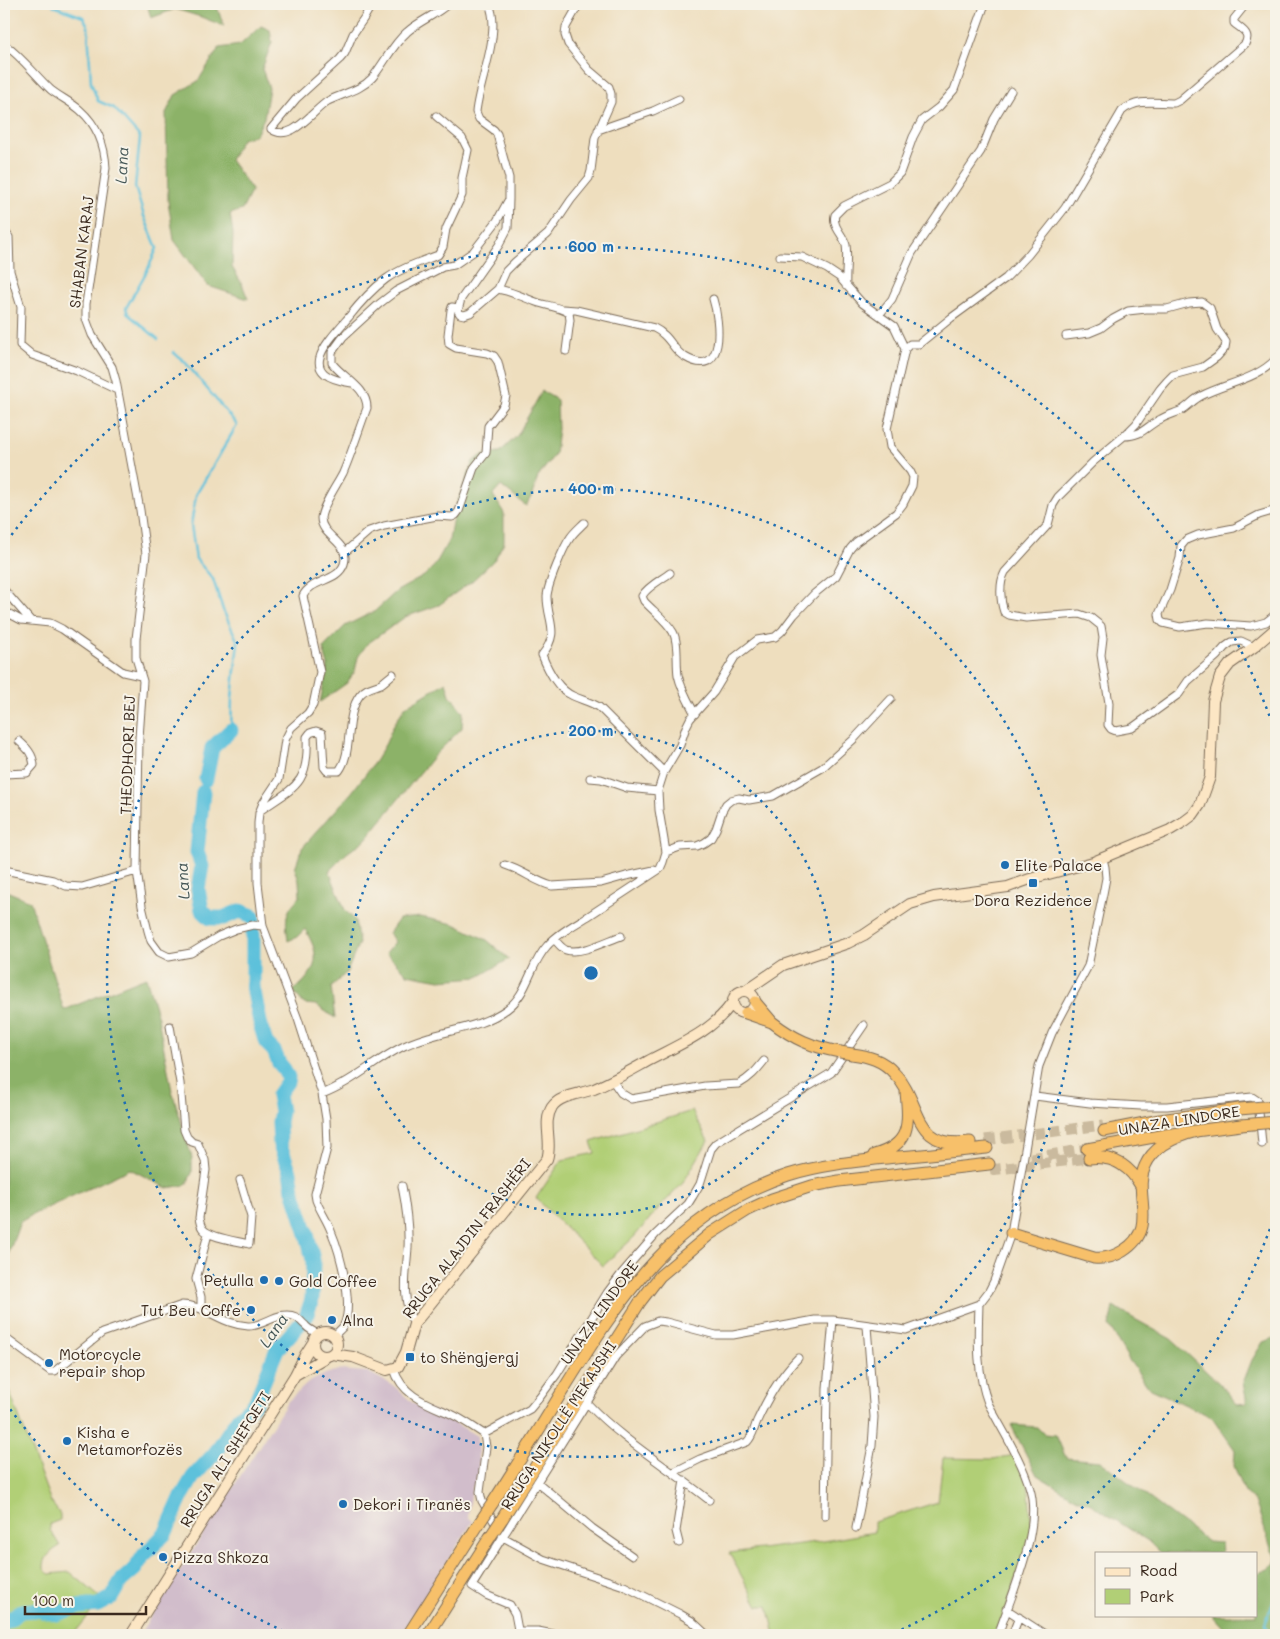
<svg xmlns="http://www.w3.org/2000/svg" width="1280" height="1639" viewBox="0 0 1280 1639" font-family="Mali,sans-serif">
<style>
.industrial{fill:#d1bdcb}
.green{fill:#b1cf76;stroke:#767c4a}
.forest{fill:#8cb267;stroke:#646e42}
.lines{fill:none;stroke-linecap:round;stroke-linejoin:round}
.stream{stroke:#5dc1db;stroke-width:2.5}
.river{stroke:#5dc1db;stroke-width:15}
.trunk-tunnel{stroke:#caba9e;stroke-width:11;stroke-dasharray:11 5.5;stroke-linecap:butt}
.minor-casing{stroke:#7a6956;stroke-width:9}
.secondary-casing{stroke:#7a6956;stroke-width:12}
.trunk-casing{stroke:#7a6956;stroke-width:13}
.minor{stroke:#fff;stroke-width:7}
.secondary{stroke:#fce6c4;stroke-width:10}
.trunk{stroke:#f7c06b;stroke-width:11}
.trunk-bridge-casing{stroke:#7a6956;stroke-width:13;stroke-linecap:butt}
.trunk-bridge{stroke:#f7c06b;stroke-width:11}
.ring{fill:none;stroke:#1f6fb2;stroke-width:2.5;stroke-dasharray:2.5 5}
.poi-dot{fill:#1f6fb2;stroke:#f7f3e8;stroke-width:2}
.labels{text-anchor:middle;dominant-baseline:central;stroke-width:4;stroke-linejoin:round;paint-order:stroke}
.street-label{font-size:15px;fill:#3b2a1e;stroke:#f7f3e8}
.poi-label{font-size:15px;fill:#3b2a1e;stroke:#f7f3e8;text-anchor:start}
.water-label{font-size:16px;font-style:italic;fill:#455757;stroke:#f7f3e8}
.centre{fill:#1f6fb2;stroke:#f7f3e8;stroke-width:2.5}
.ring-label{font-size:15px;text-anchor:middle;font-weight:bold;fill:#1f6fb2;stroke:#f7f3e8;stroke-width:4;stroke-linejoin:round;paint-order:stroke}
</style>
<rect width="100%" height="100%" fill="#f7f3e8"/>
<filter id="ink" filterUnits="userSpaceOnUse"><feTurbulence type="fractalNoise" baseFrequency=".02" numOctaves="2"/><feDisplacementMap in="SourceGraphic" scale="10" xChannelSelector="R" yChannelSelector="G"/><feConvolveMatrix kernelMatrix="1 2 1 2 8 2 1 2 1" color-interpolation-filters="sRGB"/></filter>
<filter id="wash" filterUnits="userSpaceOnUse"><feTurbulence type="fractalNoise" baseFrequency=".0096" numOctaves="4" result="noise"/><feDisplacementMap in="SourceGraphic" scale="20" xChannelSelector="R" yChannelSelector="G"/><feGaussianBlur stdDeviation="1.12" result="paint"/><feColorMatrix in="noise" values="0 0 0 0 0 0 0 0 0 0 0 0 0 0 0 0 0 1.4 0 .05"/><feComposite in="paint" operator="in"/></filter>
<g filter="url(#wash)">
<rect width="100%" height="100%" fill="#eedebe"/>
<path class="industrial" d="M339,1370L368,1372L394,1386L414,1404L435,1411L477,1436L479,1474L472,1488L468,1517L473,1521L400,1635H139L288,1401L308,1383L325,1374Z"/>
<path class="green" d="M692,1111L708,1141L683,1183L657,1210L634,1237L603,1266L536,1198L562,1160L595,1153L591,1142Z
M4,1377L51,1502L60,1514V1520L50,1524V1530L60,1546C51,1551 43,1558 44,1569L49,1574L70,1572L102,1599L73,1635H4Z
M1015,1455L1028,1482L1032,1529L998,1635H775L768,1606H758L729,1553L824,1541L874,1532V1522L938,1502L943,1458L993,1459Z"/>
<path class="forest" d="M147,4H218V10L224,26L201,17L175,9L151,18Z
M261,26L270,30L272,42L262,69L269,88L264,118L256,135L242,139L230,160L252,190L242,210L230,214L233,233L232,267L242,284L248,299L208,286L174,240L168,201L166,113L175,95L198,81L219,48L240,45Z
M542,391L557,400L558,429L555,454L538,477L532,495L526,506L501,486L493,495L504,513V542L495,559L472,581L439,605L405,617L367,644L358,657L355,671L347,683L320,702L328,665L323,648L345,626L375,611L397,591L424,576L435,565L449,540L454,511L473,461L484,454L500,452L517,436Z
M446,682L450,695L463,712L462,728L433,757L365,840L347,853L329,871L345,910L355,920L359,943L347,972L331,987L335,1018L316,1005L304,1004L293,991C303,983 317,970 315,955C315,947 309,937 305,929L297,937L288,941C286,921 283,912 300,897L299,881L295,868L302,848L352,792L376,760L386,743L393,726L405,707Z
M4,890L30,901L64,1010L146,977L158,1018L172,1091L192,1158V1173L186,1185L167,1188L130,1169L34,1214L20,1222L6,1261L4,1260Z
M421,917L454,924L487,940L509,959L478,977L440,980L407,974L386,953L395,942L389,933L399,919Z
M1113,1307L1171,1339L1222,1386L1237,1404L1247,1403L1243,1383L1252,1360L1263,1342L1276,1337V1635H1230L1212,1615H1256V1574L1268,1569L1275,1563L1276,1556L1272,1551L1255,1501L1246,1495L1234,1466L1235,1450L1212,1417L1149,1388L1129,1360L1109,1326Z
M1011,1425L1037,1427L1044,1434L1056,1435L1066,1458L1100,1461L1208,1542L1221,1543L1222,1553H1160L1148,1541L1091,1504L1073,1497L1037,1475Z"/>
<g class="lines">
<path class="stream" d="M53,4L54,6L83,17L88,26L91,83L98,101L114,108L140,137L135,187L144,216L157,248L148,269L126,308L128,314L158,339
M173,352L185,362L237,425L196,495L191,525L196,559L213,579L223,610L238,642L232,698L231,730
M1268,1635L1265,1624L1276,1595"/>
<path class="river" d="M206,779L212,748L231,730
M203,792L197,852L202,866L198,889L202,910L210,918H223L240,911L253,916V918
M4,1623L21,1611L36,1610L56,1614L79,1607L98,1605L111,1598L121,1581L135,1569L144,1555L165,1534L182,1496L193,1477L215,1453L238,1418L255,1403L277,1349L306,1317L312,1299L313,1260L307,1234L293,1190L290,1172L280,1145L279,1122L281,1111L278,1095L287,1082L288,1077L284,1069L279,1063L274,1051L266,1043L261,1027L253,987V933"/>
</g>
</g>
<g filter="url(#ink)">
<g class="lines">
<path class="trunk-tunnel" d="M985,1140L1103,1125
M1031,1158L1087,1149
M990,1170L1089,1158"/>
<g class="minor-casing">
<path id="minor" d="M372,4L364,18L353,34L345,53L340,59L296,99L271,129C291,144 313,110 328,101C343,93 360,91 372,78C384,64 392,45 407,32C419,21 436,15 448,4
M4,44C23,58 34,74 51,90C60,97 71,102 80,110C97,125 105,146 106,168L86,304V319L92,335L112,367L116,381L140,510L146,554L136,639V658L143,681L139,738L137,871L142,906L148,931L151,941L159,952L169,957L191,953L219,936L236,929L253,925L263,926
M598,130L653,111L679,99
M509,199L508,228L499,245L461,299L458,311L460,314L464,315L470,313L498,289L506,271L515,262L548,234L571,200L589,178L591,171L595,138L611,102V94L609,87L589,70L568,44L565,35L566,27L579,4
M4,230L9,237L10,271L21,307L20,345L32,355L77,371L117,390
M780,256L802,257L827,269L839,277L862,303L894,326L905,349
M846,286C845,273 848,257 846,245C843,234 832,227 835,215L844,206L890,183L900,173L913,137L922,120L939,107L954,90L985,4
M498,289C514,292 524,298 539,303C549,306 560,307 569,313L570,320L566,351
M563,309L576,310L654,328C658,330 661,332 664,335C672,342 675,352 685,357C726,381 720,321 713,299
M879,315L892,299L912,253L981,151L994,119L1011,91
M1066,336L1089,333L1101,328L1113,319L1128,311L1146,309H1167L1189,303L1202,302L1210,308L1217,329L1226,342L1225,348L1217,357L1203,367L1173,375L1167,381L1160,389L1136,424L1124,436L1093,462L1058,497L1053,505L1048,525L1005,572C999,583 1000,600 1004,612L1009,615L1026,618L1079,614L1091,618L1101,626L1103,638L1101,655L1109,703L1108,725L1111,729L1116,731L1132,728L1179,694L1188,681L1217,656L1225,647L1232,642L1241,641L1254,647
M352,383C295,375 325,344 348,318C359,304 371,290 386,279C401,268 420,262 438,255L443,247L446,229L462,195V178L468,150L462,138L436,116
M1124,436C1143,436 1146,426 1161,419C1168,415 1176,413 1182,410C1189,406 1194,399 1201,396C1226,383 1256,380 1276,359
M1276,510L1259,515L1234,528L1198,535L1186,540L1181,546L1180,558L1170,590L1159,614L1160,620L1163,623L1180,627L1208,623L1251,626L1266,622L1276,614
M584,523C579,528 574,532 570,538C563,548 548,584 547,596C547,622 561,631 542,655C548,670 557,689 573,696C582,700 590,702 599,707L664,772
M345,552L369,531L384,526L437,516L452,517L456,515L459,511L474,468L486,453L488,426L504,405L506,396L498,362L494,356L487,353L456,348L449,344L448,335L451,310L452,307L458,308
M670,573C661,580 648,586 642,596L644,601C653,611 666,620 673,632C679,643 676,662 678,675C681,689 688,701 695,714
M4,590L31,621
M4,611L21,620L50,623L62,629L123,672L141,676
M4,774L27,773L34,765C33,754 27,748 19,741
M590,778L601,779L627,788L658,791
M261,810C297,786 309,783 307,737L310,733L316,731L322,733L324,767L327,771H339C354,751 344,716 360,695C365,688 373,687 381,684C385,681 389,677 393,674
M666,852L680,847L697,846L704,843L711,838L716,829L722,811L726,804L731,800L739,798L749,800L773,796L822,768L854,739L891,699
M505,865C522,870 536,882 552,886L601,883L626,876L654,870
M4,870L53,880L66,886L82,887L137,871
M554,939C558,943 561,948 566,950C580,955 607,941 621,936
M170,1026L180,1083L184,1130L187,1137L192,1142L198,1144L205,1160L206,1170L199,1218C200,1222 200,1226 203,1229C210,1238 238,1241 249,1244L251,1217L240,1180
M612,1080L621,1093L631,1099L705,1086L739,1084C750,1078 756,1071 764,1061
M322,1094C351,1083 373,1062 400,1048C434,1030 475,1032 507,1009C528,994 530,964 547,946C558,933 576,924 590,915C613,900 637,884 660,869L663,862L666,852L659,810L658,791L664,772L680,745L686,727L690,719L714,692L735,657L757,640L775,637L782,631L794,615L814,594L836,576L850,549L856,542L896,513L903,504L912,486L913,477L910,471L890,447L887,429L905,349L910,344H919L951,318L1006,278L1028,255L1065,208L1122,111C1138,98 1155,103 1174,103L1180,100L1245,44C1251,33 1242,30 1234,23V19L1246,4
M1035,1096L1090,1103L1141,1106H1167L1252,1097L1258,1101L1262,1144
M402,1186C406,1206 409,1227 408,1248C406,1274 401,1300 414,1324
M979,1304C978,1338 976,1371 988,1403C1002,1430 1022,1460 1030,1489C1042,1529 1011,1596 998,1635
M201,1308V1297L196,1279L208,1234
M334,1336C337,1332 342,1329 344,1325C354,1304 340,1252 331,1231C327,1220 320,1211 316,1200L315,1194L327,1148L326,1119L322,1094L298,1019L263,926L258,883V823L259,813L263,803L279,779L285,740L291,728L308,713L313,705L320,672L303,596C311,579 338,582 344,564C351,542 321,537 321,518C322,506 337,485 343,473C352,452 359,429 367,408C367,387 343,378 332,363V352L343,337L379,304L396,291L443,267L454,265L473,252L497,221L509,199V178L497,134L494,130L479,119L476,112C479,81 502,32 489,4
M4,1337L50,1371H55L102,1333L182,1305C206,1305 222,1325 248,1326C264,1327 279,1309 296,1317C300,1319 302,1323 305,1325C308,1329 313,1331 318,1334
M394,1369C402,1396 428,1404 451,1414C462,1419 473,1427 484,1434
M588,1404C623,1441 669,1468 709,1500
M484,1434L530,1409L540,1397L557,1374L607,1293L622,1273L656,1234L688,1204L693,1196L700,1184L711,1149L716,1143L831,1073L864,1025
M484,1434L486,1447L480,1492L482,1501L503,1537L543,1559L624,1586L680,1614L692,1621L707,1635
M674,1472L700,1459L747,1442C753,1436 754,1428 757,1421C767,1399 781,1375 798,1358
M537,1482L592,1528L632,1556
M825,1516L827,1388L833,1320
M856,1528L872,1446L874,1417L867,1326
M679,1543L676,1531L684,1480
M1006,1609L1046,1635
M518,1631H538L558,1635
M519,1635L515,1614L510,1605L486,1595L472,1586L616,1356L645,1326L658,1321L666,1322L716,1335H733L815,1320H833L906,1330L979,1304L989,1291L994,1281L1011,1233L1039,1066L1052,1033L1088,966L1103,894L1106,878L1105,867L1103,859
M1012,1635L1019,1617"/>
</g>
<g class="secondary-casing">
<path id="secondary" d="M733 1002a11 11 0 1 1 22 0a11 11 0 1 1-22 0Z
M745,991L783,965L848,943L864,935L910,904L934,897L1008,887L1030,879L1093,862L1170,830L1185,821L1193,815L1200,805L1210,777L1213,701L1220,677L1230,664L1254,647L1276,628
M313 1344a12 12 0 1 1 24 0a12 12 0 1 1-24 0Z
M332,1354L353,1357L387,1370L398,1367L406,1352L414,1324L547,1159C553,1142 542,1123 552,1107C560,1095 581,1094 594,1089C613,1081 630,1071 648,1061C678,1045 712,1032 732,1003
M295,1375L326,1357
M131,1635L295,1375L305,1355L312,1344"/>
</g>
<g class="trunk-casing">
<path id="trunk" d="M746,1013L772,1022L755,1002
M772,1022C794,1039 812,1047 840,1052
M852,1054C868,1056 883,1060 894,1073C923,1102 911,1150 970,1142
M1104,1131L1160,1120L1239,1109
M1087,1149L1165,1135L1241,1125
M874,1155C911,1145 909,1124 906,1092
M1089,1158C1112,1155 1129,1165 1141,1186
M1011,1233L1094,1258C1104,1259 1115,1256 1123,1251C1160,1228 1132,1194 1145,1166C1154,1145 1177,1136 1197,1131
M492,1504C515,1468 538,1432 560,1395C620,1298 674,1212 788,1175C823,1164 860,1161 896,1157C927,1155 957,1151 987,1148
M502,1519L640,1302L660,1276L710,1234L748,1210L772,1199L812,1186L839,1181L989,1164
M408,1635L480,1522
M428,1635L490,1537"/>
</g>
<use href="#minor" class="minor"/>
<use href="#secondary" class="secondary"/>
<use href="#trunk" class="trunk"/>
<g class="trunk-bridge-casing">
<path id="trunk-bridge" d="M840,1052L852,1054
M1239,1109L1276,1106
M1241,1125L1276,1122
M480,1522L492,1504
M490,1537L502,1519"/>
</g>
<use href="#trunk-bridge" class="trunk-bridge"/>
</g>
</g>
<g class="ring">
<circle cx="591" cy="973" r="242"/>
<circle cx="591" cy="973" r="484"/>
<path d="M1275 1215A726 726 0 0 1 892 1634M290 1634A726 726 0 0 1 7 1405M7 541A726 726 0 0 1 1275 731"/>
</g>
<g class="poi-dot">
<circle cx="1005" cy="865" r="5"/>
<rect x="1028" y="878" width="10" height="10" rx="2.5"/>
<circle cx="264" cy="1280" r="5"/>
<circle cx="279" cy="1281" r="5"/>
<circle cx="251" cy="1310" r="5"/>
<circle cx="332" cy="1320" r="5"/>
<rect x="405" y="1352" width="10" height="10" rx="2.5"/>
<circle cx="49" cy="1363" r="5"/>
<circle cx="67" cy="1441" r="5"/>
<circle cx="343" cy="1504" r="5"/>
<circle cx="163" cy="1557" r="5"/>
</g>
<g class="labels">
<g class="street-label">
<text transform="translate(81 252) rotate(-83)">SHABAN KARAJ</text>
<text transform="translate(127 755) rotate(-88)">THEODHORI BEJ</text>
<text transform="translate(1179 1120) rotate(-9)">UNAZA LINDORE</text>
<text transform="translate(466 1238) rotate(-52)">RRUGA ALAJDIN FRASHËRI</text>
<text transform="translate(599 1312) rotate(-55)">UNAZA LINDORE</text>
<text transform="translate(558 1425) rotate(-57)">RRUGA NIKOLLË MEKAJSHI</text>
<text transform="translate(225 1459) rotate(-58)">RRUGA ALI SHEFQETI</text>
</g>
<g class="poi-label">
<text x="1015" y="865">Elite Palace</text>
<text x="1033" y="900" text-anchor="middle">Dora Rezidence</text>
<text x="254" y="1280" text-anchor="end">Petulla</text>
<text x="289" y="1281">Gold Coffee</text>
<text x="241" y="1310" text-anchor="end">Tut Beu Coffe</text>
<text x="342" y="1320">Alna</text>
<text x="59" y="1354">Motorcycle<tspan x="59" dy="17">repair shop</tspan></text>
<text x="420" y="1357">to Shëngjergj</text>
<text x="77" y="1432">Kisha e<tspan x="77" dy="17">Metamorfozës</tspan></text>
<text x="353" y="1504">Dekori i Tiranës</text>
<text x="173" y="1557">Pizza Shkoza</text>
</g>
<g class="water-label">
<text transform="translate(121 165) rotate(-87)">Lana</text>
<text transform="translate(182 881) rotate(-94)">Lana</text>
<text transform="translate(273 1330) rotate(-55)">Lana</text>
</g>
</g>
<circle cx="591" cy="973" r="8" class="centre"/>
<g class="ring-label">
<text x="591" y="252">600 m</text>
<text x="591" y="494">400 m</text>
<text x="591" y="736">200 m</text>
</g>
<rect width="1280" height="1639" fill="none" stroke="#f7f3e8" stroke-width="20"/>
<rect x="1095" y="1552" width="162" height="65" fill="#f7f3e8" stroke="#aca397"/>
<rect x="1105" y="1568" width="25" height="8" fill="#fce6c4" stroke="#aca397"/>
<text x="1140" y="1576" font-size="15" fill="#3b2a1e">Road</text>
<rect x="1105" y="1589" width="25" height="15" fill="#b1cf76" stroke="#aca397"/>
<text x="1140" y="1602" font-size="15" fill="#3b2a1e">Park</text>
<path d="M25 1606v8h121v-8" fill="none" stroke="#3b2a1e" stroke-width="2.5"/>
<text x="32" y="1606" font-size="15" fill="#3b2a1e" stroke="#f7f3e8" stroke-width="4" paint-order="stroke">100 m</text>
</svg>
